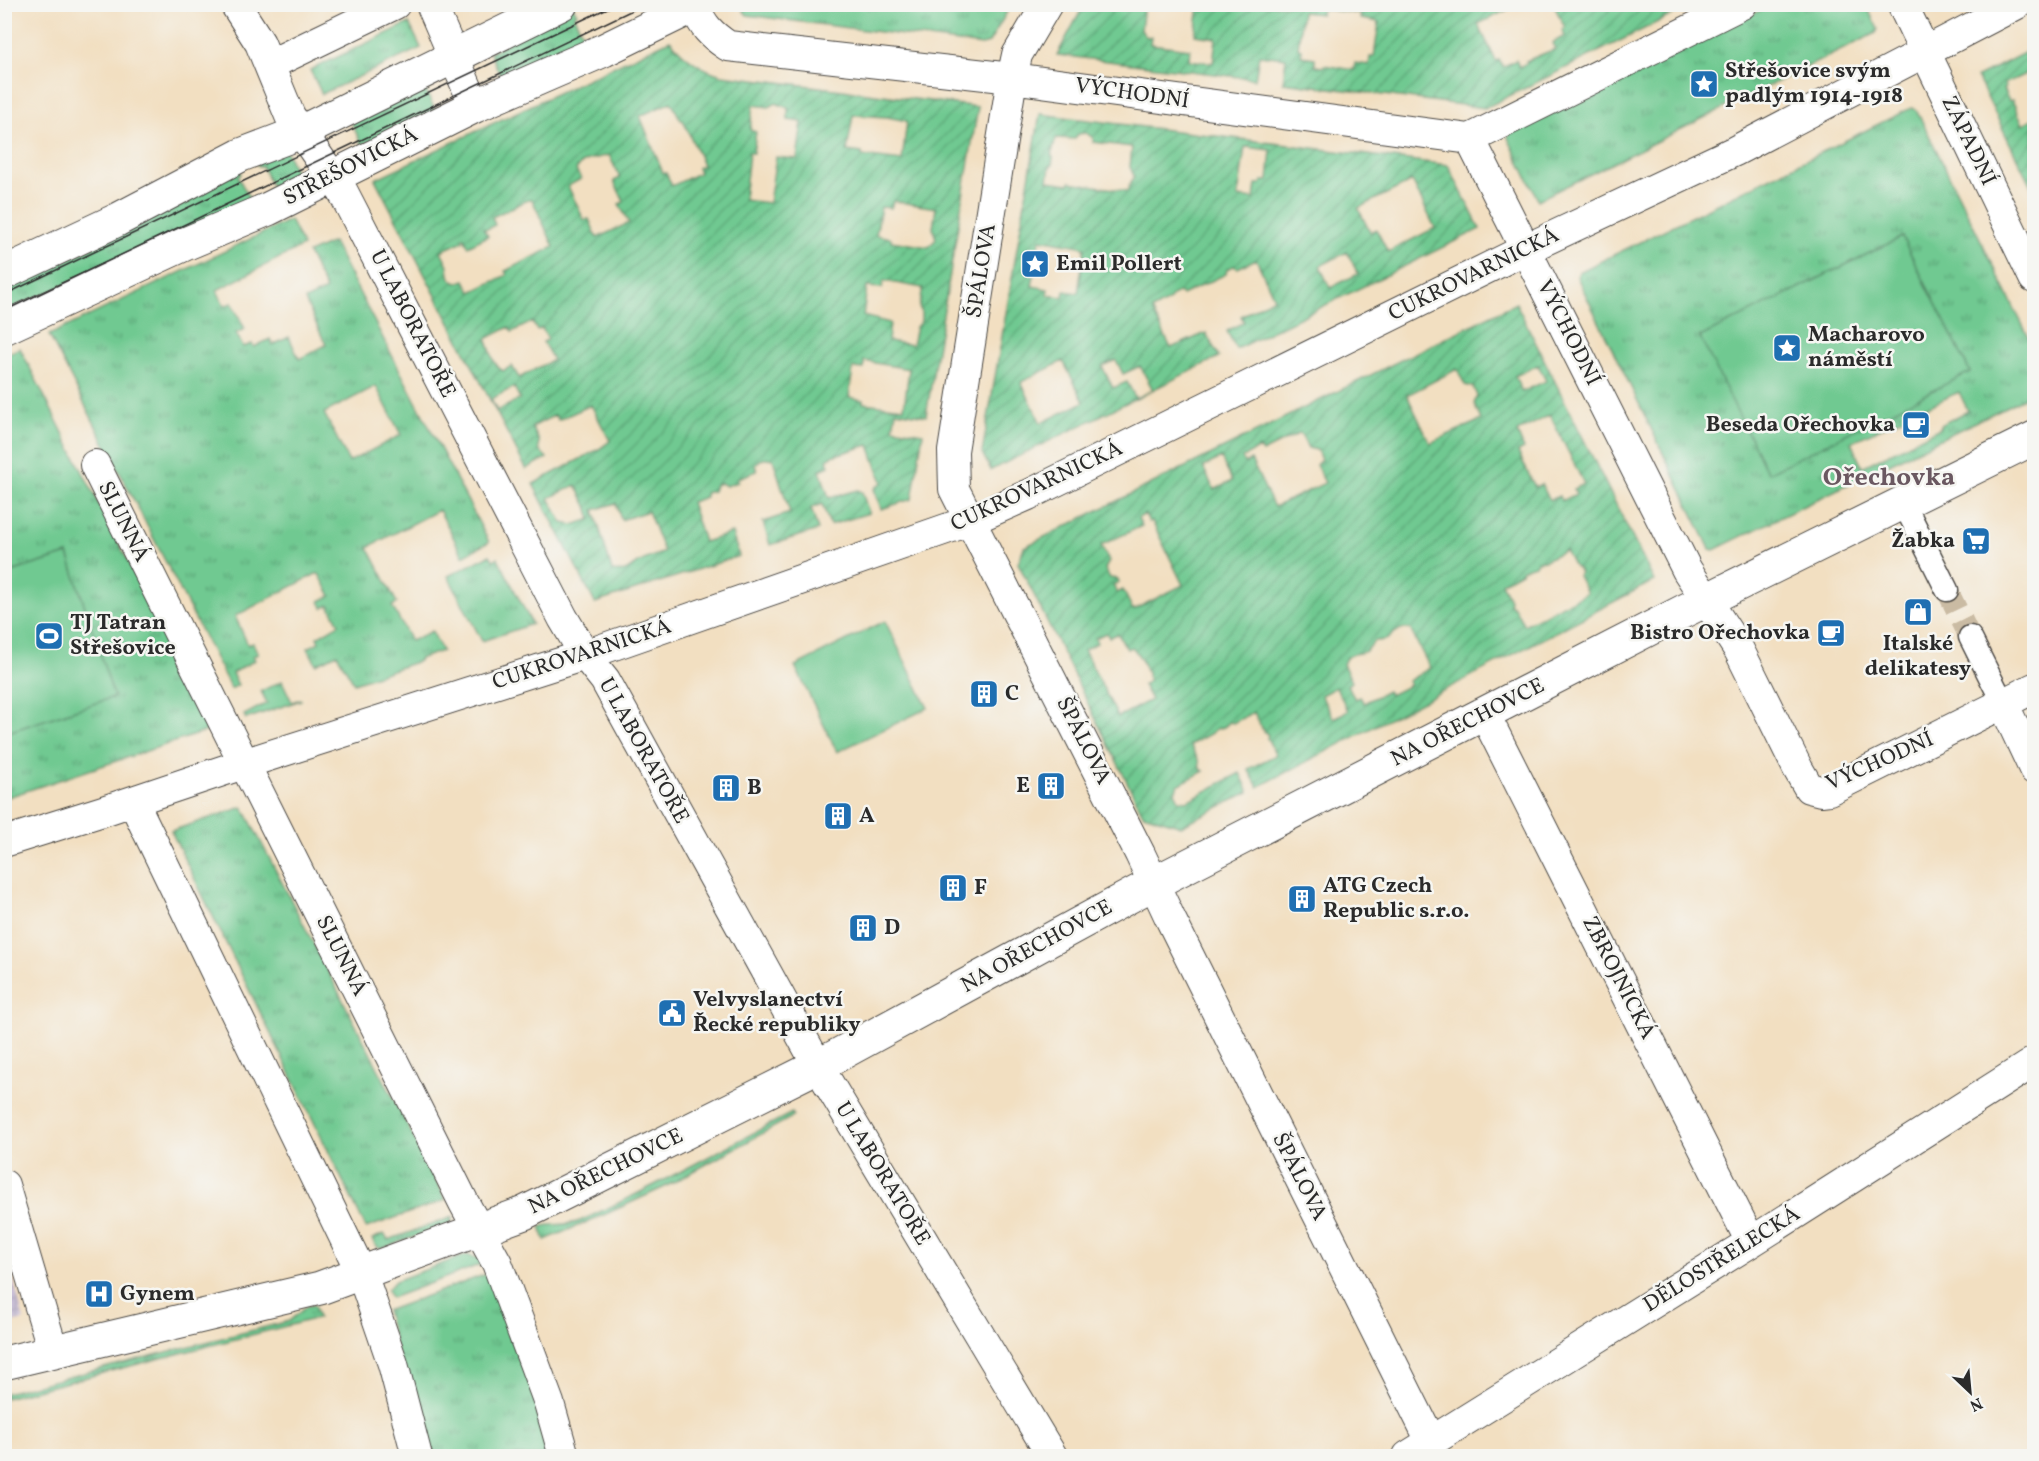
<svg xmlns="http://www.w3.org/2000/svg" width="2039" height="1461" viewBox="0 0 2039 1461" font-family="Vollkorn,serif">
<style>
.industrial{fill:url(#industrial-grid)}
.grass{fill:url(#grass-tufts);stroke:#4d7a5e;stroke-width:1.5;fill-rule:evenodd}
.garden{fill:url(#garden-furrows);stroke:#4d7a5e;stroke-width:1.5;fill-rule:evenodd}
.pitch{fill:#6fc991;stroke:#4d7a5e;stroke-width:1.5}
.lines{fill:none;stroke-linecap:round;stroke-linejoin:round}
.pedestrian-tunnel{stroke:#cabba3;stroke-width:22;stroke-dasharray:22 11;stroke-linecap:butt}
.pedestrian-casing{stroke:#494642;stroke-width:25}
.minor-casing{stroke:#494642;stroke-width:32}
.tertiary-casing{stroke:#494642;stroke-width:35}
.pedestrian{stroke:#fff;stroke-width:22}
.minor{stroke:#fff;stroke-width:30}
.tertiary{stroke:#fff;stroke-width:33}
.tram{stroke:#2b2b2b;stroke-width:1.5}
.labels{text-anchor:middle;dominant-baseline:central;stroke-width:5;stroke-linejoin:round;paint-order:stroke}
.poi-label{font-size:22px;font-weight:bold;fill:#2b2b2b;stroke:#f6f6f2;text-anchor:start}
.street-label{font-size:22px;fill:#2b2b2b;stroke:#f6f6f2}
.quarter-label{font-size:26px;font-weight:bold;fill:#6a5861;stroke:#f6f6f2}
</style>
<defs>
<pattern id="industrial-grid" width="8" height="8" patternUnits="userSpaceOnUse" patternTransform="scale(1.5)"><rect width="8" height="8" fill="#c9bfd7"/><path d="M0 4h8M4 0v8" fill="none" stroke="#ada4b9"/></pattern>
<pattern id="grass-tufts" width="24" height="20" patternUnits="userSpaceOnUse" patternTransform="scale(1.5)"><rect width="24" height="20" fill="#6fc991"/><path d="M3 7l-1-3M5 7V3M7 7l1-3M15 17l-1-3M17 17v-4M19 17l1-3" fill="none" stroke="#5ba377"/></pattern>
<pattern id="garden-furrows" width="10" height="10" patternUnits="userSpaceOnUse" patternTransform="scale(1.5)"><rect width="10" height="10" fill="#6fc991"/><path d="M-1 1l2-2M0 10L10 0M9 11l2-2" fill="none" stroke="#5ba377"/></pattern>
</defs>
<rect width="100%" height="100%" fill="#f6f6f2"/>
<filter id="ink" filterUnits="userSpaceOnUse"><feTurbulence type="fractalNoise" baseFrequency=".0167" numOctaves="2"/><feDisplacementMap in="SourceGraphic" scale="12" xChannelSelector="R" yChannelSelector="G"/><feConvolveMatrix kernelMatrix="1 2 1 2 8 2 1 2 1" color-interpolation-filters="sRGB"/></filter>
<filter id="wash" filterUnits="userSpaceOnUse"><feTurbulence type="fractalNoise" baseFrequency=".008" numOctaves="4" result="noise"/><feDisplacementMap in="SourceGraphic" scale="24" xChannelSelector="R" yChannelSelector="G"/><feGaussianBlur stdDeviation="1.35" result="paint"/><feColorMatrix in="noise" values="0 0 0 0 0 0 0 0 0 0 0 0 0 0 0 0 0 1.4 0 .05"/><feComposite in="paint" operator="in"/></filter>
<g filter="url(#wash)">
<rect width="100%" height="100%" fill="#f2dfc1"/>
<path class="industrial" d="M4,1245L24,1320L5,1325H4Z"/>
<path class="grass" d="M745,4H1011V5L989,43L982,45L747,15L743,10Z
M1771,5H1866L1878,29L1876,33L1538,200L1508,138L1509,134Z
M573,6L577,14L574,16L585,39H590L502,79L490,53Z
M409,23L421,48L322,94L310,70Z
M424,87L435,110L362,145L351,122Z
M1911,108L1916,109L2034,348V393L1714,550L1710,549L1577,277L1579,272ZM1902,237L1970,372L1700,337ZM1959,392L1968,411L1940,425V428L1862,467L1851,442Z
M284,147L301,184L272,198L268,190L272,188L262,166L259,167L255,161Z
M239,169L241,174L238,177L250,199L5,317V289L183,204Z
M290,220L303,246L217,290L224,306L232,303L245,329L236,333L243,347L252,344L254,347L270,339L273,345L289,337L299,359L326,345L305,300L326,290L308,253L333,242L489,542L463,556L439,510L368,547L397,603L392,606L411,641L432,631L442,651L419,659V661L354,683L337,654L316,664L308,648L319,642L317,637L339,624L329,605L323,608L320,601L331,596L319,574H316L235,616L248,645L253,643L258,654L253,656L255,660L232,673L238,685L231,689L49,335ZM376,386L401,435L349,462L324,413Z
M20,348L213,729L5,798V733L113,697L68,554L5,574L4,355Z
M490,555L493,560L498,558L532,624L482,641L448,576Z
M282,681L292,702L300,699L301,700L246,719L244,715L267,703L261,691Z
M243,807L446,1200L366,1228L171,831Z
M792,1113L794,1116L665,1187L608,1213L545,1240L540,1227C552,1222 566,1227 580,1221C652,1189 721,1149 792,1113Z
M453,1217L450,1224L380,1249L376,1246L372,1239L384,1234L388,1240Z
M466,1255L481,1259L485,1263L391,1298L387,1290L395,1281Z
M492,1272L557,1456H425L386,1311Z
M314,1305L318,1318L5,1398V1393L289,1321L307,1306Z"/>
<path class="garden" d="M1084,5H1144L1141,30L1145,36L1151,37L1150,44L1190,49L1189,60L1213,63L1216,38L1195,35L1199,6L1187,5H1517L1478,24L1496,61L1499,60L1503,67L1516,60L1519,67L1527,63L1526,61L1555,49L1552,43L1565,36L1562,30L1565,28L1554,5H1692L1485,108L1283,82L1286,58L1259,55L1255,79L1057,55ZM1322,9L1361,14L1360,19L1379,22L1374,57H1370L1369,65L1355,63L1354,70L1324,65L1323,67L1315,66V58L1301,56L1302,49L1298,48L1302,12L1321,14Z
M670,40C684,57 700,69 722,75L978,107L926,416L896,411L893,428L923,433L912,499L881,509L874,489L882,482L869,445L832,456L827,459L829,466L820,470L829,498L858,490L862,492L869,513L830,525L822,504L811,508L818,530L770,545L763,522L790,513L773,459L768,458L760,460L755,465L757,471L737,478L738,482L726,486L721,483L715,485L713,491L705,493L706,497L691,502L704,542L732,533L739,556L595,603L533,484L599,449L610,441L591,405L558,420L555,415L532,427L539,441V450L547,458L526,469L375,179ZM671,102L681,120H683L703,165L697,168L699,173L672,186L666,173H663L640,116ZM776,103L788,108V120L802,122L797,159L776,157L769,203L744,200L749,153H753L756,132L750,130L753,105L769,107ZM853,115L887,117L907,121L902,161L862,156V153L847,151ZM609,155L620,178L614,181L624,202L619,204L629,223L597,238L589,219L584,220L568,186L581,179L576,170C582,158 597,159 609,155ZM530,199H532L554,247L505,271L507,275L471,292L465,280L457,283C448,279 449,275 448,266C447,261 443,256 441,251L463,241L462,238L464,237L468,246L488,236L483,228L487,229L495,225L492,217ZM893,201L936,208L933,228L936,239L929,247L891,241V238L876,235L881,207L891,208ZM884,281L923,288L919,308L921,310V321L916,327L912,345L888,341L890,323L863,316L867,287L882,288ZM532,322L537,330L542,328L548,340L543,342L553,360L519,378L512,366L503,371C491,364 492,350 486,339L509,327L512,332ZM864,361L909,369L904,408L863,403V400L849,397L853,368L864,369ZM514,387L520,399L497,411L491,399ZM576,485L587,506L591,519L573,525L563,523L549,498ZM616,503L621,520L648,511L664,552C654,556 647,558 638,563C625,570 630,573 612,571L594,510Z
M2034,48V70L2004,84L2006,87L2003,89L2009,101L2012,100L2023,124L2034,118V192L1977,77Z
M1040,114L1448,165L1480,229L1236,349L1227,331L1244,322L1241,316L1274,298L1256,259L1238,268L1233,266L1227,269L1226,274L1182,295L1178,293L1172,296L1170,300L1152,310L1171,348L1206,333L1219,357L991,470L982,453ZM1086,133L1093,138V142L1132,147L1130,167L1134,176L1127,191L1070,182L1069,184L1048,181L1050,166H1052L1053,157L1051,156L1056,138L1075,139L1078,134ZM1245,147L1271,150L1268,181H1262L1261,184H1256L1254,199L1238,197ZM1412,181L1435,228L1388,252L1376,229L1370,232L1358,208ZM1040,239L1085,247L1078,293L1064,291L1063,297L1047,295L1048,289L1032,286ZM1347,252L1358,274L1330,288L1320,266ZM1116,360L1123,374L1140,366L1153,390L1136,399L1127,382L1113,388L1102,366ZM1063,361L1084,402L1041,423L1021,382Z
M1516,303L1654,581L1258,787L1248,769L1276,755L1267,738L1268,735L1262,729L1254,712L1233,723L1230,722L1224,727L1216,729L1210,734L1190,745L1199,761L1200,769L1204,771L1178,785L1175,792L1179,800L1187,801L1240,773L1249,792L1181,826L1143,814L1018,563L1024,547ZM1538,365L1546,381L1522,392L1515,376ZM1457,369L1465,385L1473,387L1477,396L1474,404L1481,420L1430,443L1407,395ZM1550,415L1584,484L1574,489L1576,494L1562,501L1559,496L1550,500L1541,484L1535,487L1518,452L1524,449L1517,432ZM1300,433L1308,448L1317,450L1321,460L1316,465L1325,483L1274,507L1251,460L1245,463L1242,458L1259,448L1262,452ZM1221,458L1232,481L1214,490L1203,467ZM1145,514L1149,522L1152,521L1183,585L1133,610L1123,590L1117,593L1113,585L1119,582L1118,579L1110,578L1105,569L1109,561L1101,545L1142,526L1138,518ZM1565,550L1574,567L1577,568L1580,572L1578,576L1587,593L1524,625L1515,609L1509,603L1510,600L1501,583L1521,572L1523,569L1535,565L1537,561L1545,560ZM1401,629H1410L1430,668L1408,681L1410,685L1390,695L1387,691L1364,703L1360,697L1355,699L1347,685L1352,682L1343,664L1346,658L1353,654C1366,652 1366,653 1374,641C1396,640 1386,636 1401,629ZM1106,633L1109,637L1118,634L1127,649L1132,647C1140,655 1147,670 1149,681L1143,685L1151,700L1118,717L1084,650L1097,643L1095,638ZM1336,687L1348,711L1333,718L1321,695Z"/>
<path class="pitch" d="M1902,237L1970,372L1768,473L1700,337Z
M68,554L114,697L5,733V574Z
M885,621L928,708L837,752L795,666Z"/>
</g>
<g filter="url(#ink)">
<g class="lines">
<path class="pedestrian-tunnel" d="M1947,590L1970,637"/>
<g class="pedestrian-casing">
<path id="pedestrian" d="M1903,502L1947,590
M1970,637L2003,703"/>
</g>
<g class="minor-casing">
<path id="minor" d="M235,4L260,43L290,116L343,192L563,618L585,655L605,680L818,1066L1052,1456
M431,4L475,106
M1047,4L1017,55L1012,78L953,451L954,489L1140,854L1171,920L1431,1441
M1902,4L2034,278
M694,6C703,26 710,34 728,46L1012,78L1470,139
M269,65L395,4
M1470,139L1687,570L1739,650L1798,769L1809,788L1821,791L1829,790L2034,688
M1470,139L1742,4
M95,465L464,1203L497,1263L549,1403L564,1456
M2003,703L2034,769
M1485,715L1751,1242
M133,801L362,1274L393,1364L417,1456
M4,842L103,811L243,764L585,655L969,521L1028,495L1526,249L1735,151L2017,4
M4,1185L53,1351
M1408,1456L1751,1242L2034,1062"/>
</g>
<g class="tertiary-casing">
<path id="tertiary" d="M4,273L117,220L241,155L301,132L561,4
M4,328L185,244L268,209L475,106L604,50L698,4
M4,1363L320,1288L524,1213L818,1066L1154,883L1684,611L2034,438"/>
</g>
<use href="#pedestrian" class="pedestrian"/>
<use href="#minor" class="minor"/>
<use href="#tertiary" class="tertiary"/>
<path class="tram" d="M4,295L616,4
M4,311L645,4"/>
</g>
</g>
<defs>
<g id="sight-square" transform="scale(1.5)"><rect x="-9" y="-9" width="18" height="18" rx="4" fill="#1f6fb2" stroke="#f6f6f2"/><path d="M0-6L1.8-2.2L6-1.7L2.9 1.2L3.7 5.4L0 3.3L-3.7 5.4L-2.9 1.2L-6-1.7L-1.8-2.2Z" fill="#fff"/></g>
<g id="cafe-square" transform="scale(1.5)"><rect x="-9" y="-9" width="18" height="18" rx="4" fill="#1f6fb2" stroke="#f6f6f2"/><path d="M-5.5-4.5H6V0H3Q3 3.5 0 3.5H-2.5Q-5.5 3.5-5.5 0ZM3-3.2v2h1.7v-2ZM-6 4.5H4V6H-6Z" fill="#fff"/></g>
<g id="supermarket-square" transform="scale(1.5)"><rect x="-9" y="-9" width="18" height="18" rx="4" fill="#1f6fb2" stroke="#f6f6f2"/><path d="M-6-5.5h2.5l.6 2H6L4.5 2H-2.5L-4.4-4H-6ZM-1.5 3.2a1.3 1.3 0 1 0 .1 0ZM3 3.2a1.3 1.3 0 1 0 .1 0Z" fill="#fff"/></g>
<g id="shop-square" transform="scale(1.5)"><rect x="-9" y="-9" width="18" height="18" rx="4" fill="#1f6fb2" stroke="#f6f6f2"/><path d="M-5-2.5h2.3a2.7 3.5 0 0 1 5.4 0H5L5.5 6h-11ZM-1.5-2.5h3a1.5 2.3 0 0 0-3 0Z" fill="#fff"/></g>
<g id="stadium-square" transform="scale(1.5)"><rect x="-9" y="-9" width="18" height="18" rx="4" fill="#1f6fb2" stroke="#f6f6f2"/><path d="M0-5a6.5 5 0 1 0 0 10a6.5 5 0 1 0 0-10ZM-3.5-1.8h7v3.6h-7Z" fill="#fff"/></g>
<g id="building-square" transform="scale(1.5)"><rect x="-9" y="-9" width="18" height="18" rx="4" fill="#1f6fb2" stroke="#f6f6f2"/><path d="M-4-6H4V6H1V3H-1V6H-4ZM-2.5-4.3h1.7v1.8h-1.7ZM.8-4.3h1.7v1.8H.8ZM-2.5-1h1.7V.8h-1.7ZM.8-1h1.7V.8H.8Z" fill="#fff"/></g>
<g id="civic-square" transform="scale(1.5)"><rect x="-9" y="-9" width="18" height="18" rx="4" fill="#1f6fb2" stroke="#f6f6f2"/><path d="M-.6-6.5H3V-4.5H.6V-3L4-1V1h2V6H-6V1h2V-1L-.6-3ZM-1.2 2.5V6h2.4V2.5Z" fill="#fff"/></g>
<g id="hospital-square" transform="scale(1.5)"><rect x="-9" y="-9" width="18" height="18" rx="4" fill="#1f6fb2" stroke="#f6f6f2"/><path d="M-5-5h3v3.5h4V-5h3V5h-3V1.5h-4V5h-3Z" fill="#fff"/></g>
</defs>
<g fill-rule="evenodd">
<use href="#sight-square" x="1704" y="84"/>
<use href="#sight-square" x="1035" y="264"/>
<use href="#sight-square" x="1787" y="348"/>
<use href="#cafe-square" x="1916" y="425"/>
<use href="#supermarket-square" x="1976" y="541"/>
<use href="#shop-square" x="1918" y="612"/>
<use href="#cafe-square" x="1831" y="633"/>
<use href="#stadium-square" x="49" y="636"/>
<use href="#building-square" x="984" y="694"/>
<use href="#building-square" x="1051" y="786"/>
<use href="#building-square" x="726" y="788"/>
<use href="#building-square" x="838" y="816"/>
<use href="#building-square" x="953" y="888"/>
<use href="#building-square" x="1302" y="899"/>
<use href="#building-square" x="863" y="928"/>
<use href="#civic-square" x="672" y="1013"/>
<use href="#hospital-square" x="99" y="1294"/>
</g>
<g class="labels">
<g class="poi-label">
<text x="1725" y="71">Střešovice svým<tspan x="1725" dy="25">padlým 1914-1918</tspan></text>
<text x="1056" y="264">Emil Pollert</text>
<text x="1808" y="335">Macharovo<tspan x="1808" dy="25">náměstí</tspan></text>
<text x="1895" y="425" text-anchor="end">Beseda Ořechovka</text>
<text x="1955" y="541" text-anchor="end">Žabka</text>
<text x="70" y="623">TJ Tatran<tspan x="70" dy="25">Střešovice</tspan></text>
<text x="1810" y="633" text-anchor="end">Bistro Ořechovka</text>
<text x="1918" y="644" text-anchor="middle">Italské<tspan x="1918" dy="25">delikatesy</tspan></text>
<text x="1005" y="694">C</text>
<text x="1030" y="786" text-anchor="end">E</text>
<text x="747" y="788">B</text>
<text x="859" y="816">A</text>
<text x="1323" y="886">ATG Czech<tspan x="1323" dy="25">Republic s.r.o.</tspan></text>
<text x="974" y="888">F</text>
<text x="884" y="928">D</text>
<text x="693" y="1000">Velvyslanectví<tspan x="693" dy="25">Řecké republiky</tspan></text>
<text x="120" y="1294">Gynem</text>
</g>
<g class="street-label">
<text transform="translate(1132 94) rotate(8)">VÝCHODNÍ</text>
<text transform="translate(1968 141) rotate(64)">ZÁPADNÍ</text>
<text transform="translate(351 167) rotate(-27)">STŘEŠOVICKÁ</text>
<text transform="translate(982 271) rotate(-81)">ŠPÁLOVA</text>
<text transform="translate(1474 275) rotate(-26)">CUKROVARNICKÁ</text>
<text transform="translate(412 324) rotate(63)">U LABORATOŘE</text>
<text transform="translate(1568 333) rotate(63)">VÝCHODNÍ</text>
<text transform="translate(1037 487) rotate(-25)">CUKROVARNICKÁ</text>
<text transform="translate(123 522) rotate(63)">SLUNNÁ</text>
<text transform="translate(582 655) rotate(-18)">CUKROVARNICKÁ</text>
<text transform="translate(1468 723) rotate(-27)">NA OŘECHOVCE</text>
<text transform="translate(1083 741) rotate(63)">ŠPÁLOVA</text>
<text transform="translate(643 751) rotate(61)">U LABORATOŘE</text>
<text transform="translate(1880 762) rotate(-24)">VÝCHODNÍ</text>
<text transform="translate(1037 947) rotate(-29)">NA OŘECHOVCE</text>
<text transform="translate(341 956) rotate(63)">SLUNNÁ</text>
<text transform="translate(1618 978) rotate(63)">ZBROJNICKÁ</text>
<text transform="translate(606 1172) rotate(-26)">NA OŘECHOVCE</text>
<text transform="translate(882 1174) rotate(59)">U LABORATOŘE</text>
<text transform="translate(1299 1177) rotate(63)">ŠPÁLOVA</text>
<text transform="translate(1722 1260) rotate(-32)">DĚLOSTŘELECKÁ</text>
</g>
<g class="quarter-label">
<text x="1889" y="478">Ořechovka</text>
</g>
</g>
<rect width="2039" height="1461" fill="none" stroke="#f6f6f2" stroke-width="24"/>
<g transform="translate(1970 1392) rotate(154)" stroke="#f6f6f2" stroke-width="4.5" paint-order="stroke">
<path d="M0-4.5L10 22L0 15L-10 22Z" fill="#2b2b2b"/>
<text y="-9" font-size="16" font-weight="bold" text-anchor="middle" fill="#2b2b2b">N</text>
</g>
</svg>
